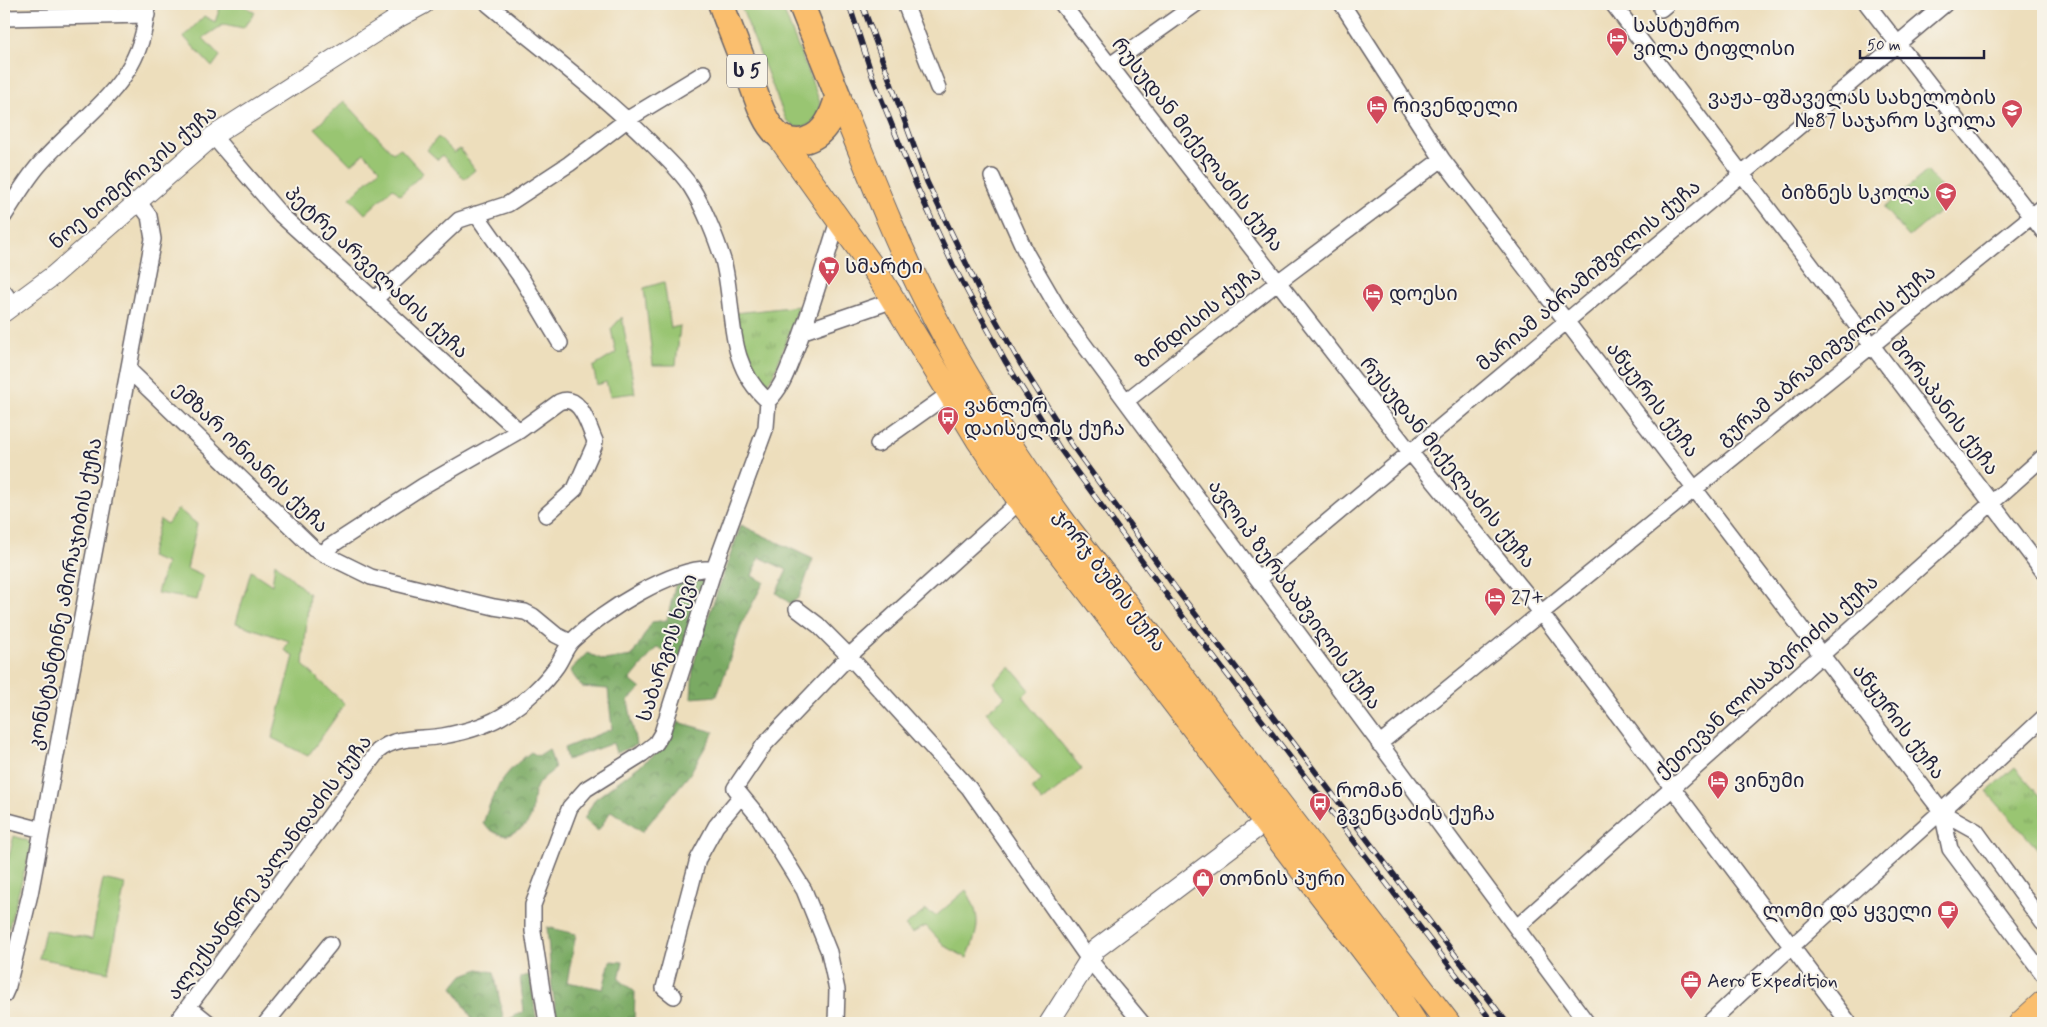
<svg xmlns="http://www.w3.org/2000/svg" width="2047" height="1027" viewBox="0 0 2047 1027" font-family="Mynerve,'Noto Sans Georgian',sans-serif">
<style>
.green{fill:#99c572;stroke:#5e7456}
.forest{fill:url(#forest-crowns);stroke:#4e6650}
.park{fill:url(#park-tufts);stroke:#5e7456}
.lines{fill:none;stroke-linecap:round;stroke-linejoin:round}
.minor-casing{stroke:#696468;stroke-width:18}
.tertiary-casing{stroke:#696468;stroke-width:21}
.primary-casing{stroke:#696468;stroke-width:26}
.trunk-casing{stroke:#696468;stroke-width:28}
.minor{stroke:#fff;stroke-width:15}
.tertiary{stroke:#fff;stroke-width:19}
.primary{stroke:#fabe6d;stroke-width:24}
.trunk{stroke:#fabe6d;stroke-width:25}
.rail-casing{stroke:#22223b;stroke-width:5.5}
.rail{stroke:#f7f3e8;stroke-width:4;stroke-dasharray:11;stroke-linecap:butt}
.labels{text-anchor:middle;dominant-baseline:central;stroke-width:4;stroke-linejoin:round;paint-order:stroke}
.shield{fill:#f7f3e8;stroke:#62616f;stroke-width:1}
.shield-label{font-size:19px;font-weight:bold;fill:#22223b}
.poi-label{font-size:20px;fill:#22223b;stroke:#f7f3e8;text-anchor:start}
.street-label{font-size:20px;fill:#22223b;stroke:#f7f3e8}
</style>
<defs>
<pattern id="forest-crowns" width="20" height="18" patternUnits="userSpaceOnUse" patternTransform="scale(1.25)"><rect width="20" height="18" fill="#7aaa64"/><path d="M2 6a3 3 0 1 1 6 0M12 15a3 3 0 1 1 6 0" fill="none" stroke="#648a54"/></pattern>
<pattern id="park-tufts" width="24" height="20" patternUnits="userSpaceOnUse" patternTransform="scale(1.25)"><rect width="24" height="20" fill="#99c572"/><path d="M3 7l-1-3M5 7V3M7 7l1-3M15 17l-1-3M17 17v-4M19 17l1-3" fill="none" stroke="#7ca05f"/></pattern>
</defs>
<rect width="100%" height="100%" fill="#f7f3e8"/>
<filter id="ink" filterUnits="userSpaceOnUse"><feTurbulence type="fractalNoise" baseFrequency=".02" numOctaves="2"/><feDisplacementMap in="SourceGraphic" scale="10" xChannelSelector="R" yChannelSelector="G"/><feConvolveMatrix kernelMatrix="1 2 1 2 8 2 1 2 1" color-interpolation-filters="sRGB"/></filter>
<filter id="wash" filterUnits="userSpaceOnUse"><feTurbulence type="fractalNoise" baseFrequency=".0096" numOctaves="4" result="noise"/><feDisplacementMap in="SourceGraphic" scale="20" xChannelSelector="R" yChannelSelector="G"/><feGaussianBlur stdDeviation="1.12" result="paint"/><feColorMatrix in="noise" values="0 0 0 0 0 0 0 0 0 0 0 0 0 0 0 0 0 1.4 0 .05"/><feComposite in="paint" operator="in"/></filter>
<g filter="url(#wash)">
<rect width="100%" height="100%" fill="#eddebc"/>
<path class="green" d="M219,4H242L255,13L243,28L224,24L203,38L220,56L212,67L184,37L204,16L215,22L221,5Z
M740,4H781L820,102C822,117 812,128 796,127L786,120Z
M344,101L393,153L400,148L423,173L400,195L393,188L365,214L350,198L380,169L364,153L351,165L315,128Z
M438,137L454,153L460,149L475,170L464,179L442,155L438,160L427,150Z
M1927,171L1952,201L1909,237L1884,208Z
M664,282L671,328L680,326L676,365H653L644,288Z
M622,317L635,393L610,396L606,382L597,385L593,367L616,353L611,329Z
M178,509L197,524L187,569L203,576L197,600L157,593L166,563L150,557L160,520L167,524Z
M275,563L309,594L303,665L345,704L308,756L272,738L294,656L284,650L289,641L236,623L251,571L272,585Z
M1011,667L1030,690L1023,697L1082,769L1042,802L1032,789L1042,780L986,712L1005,697L993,682Z
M14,836L26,840L32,844L4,945V877Z
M103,879L125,884L108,972L39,958L45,930L92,939Z
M966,890C982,917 979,929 967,958L945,946L926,926L912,933L905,926L926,910L936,916Z"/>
<path class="forest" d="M741,525L813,559L799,597L791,604L776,593L787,570L759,557L752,576L764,582L743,621L717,696L691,698L693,667L701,637Z
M706,575L680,660L657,647L630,680L641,689L628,700L636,745L616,753L613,743L567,760L564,748L612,729L608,689L582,687L570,671L587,653L604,660L632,656L652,622L667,620L676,582Z
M678,722L714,732L689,775L642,832L611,811L598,831L584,819L595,799L666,746Z
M549,749L555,769C550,773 542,778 538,784C526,805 542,819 514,833C502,839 493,832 483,824C494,789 502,774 531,752L538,756Z
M547,927L576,934L567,982L603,989L610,961L623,962L619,979L635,992L634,1023L582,1022V1023H558L552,988Z
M479,969L494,972L504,1022L524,1011L520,977L530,975L537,1023H470L473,1020L453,987L463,975Z"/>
<path class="park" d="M799,306L774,374L766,385L760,384L740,346L736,313Z
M2015,767L2043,799V855L1987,792Z"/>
</g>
<g filter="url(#ink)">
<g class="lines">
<g class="minor-casing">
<path id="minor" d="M391,4L398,18
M488,4C542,49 600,92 650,142C664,156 680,170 691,187C703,206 716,237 723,260C736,310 724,363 768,401
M905,4L938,88
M1062,4L1410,452L1533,602L1849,1023
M1342,4L1442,159L1942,812L1976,831L2043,923
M1613,4L2043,571
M1867,4L2043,231
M1661,9L1667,4
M4,18L147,15
M1110,65L1196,4
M213,136L281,215L519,431
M992,177L1026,253L1062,315L1587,1023
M476,214L522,279L560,343
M4,216C15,199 26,180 39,165C85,112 145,83 147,4
M4,292L13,305
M374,300L459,220L508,204L569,164L628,119L704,73
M804,331L894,300
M129,370L314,549L371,577L494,607L525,612L533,616L556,635L570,642
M1126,401L1278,282L1442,159
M878,444L950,393
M325,555L329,547L423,486L519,431L559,402C581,393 588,426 595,441L594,446L575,489L546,515
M1259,579L1945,4
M797,609L818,625L849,656L969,788L1088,958L1142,1023
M1379,744L2043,207
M1942,812L1950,849L2043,974
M4,820L42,830
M1517,927L2043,457
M4,995L8,986L30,894L153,239L149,216L138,201
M674,996L664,988L698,859L716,826L741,796
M189,1007L209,1023
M176,1023L378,751C397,735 420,740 443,736C465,732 488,726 507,713C525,702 544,684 556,667C562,659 565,648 572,641C600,613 675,565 714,569
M266,1023L330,944
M547,1023L533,931V905L570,807L586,789L642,754L656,743L662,733L714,569L766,427L768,401C782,388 787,371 794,354C812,310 824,264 839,218
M836,1023L837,990L829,952L804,890L758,816L735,788L764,745L849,656L1020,501
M1709,1023C1818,920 1933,821 2043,718"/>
</g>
<g class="tertiary-casing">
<path id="tertiary" d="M4,312L54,275L213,136L398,18L424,4
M1049,1023L1096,949L1266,821"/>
</g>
<g class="primary-casing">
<path id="primary" d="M838,96C866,164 892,233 925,298C965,379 1012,451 1065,524L1448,1023
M778,135L878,275L979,441L1020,501L1394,990L1415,1023
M2021,1023L2043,1003"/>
</g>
<g class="trunk-casing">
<path id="trunk" d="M721,4C730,29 740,54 750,79C757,97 763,121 777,134C784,141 797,143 806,140C826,134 833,114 838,96L801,4"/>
</g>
<use href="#minor" class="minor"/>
<use href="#tertiary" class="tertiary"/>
<use href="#primary" class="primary"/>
<use href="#trunk" class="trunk"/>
<g class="rail-casing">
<path id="rail" d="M849,4L873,78L916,185L953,265L1005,361L1060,449L1174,605L1493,1023
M862,4L927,182L979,290L1020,363L1071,444L1177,590L1507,1023"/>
</g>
<use href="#rail" class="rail"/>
</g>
</g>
<defs>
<g id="hotel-pin" transform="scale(1.125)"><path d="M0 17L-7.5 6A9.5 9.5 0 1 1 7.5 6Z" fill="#d1495b" stroke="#f7f3e8"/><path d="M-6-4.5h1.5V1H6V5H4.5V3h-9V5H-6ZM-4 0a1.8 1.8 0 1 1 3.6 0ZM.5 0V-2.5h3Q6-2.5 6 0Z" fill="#fff"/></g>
<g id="school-pin" transform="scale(1.125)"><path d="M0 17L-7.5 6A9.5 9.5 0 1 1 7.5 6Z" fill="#d1495b" stroke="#f7f3e8"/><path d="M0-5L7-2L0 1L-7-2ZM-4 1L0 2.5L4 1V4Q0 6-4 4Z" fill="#fff"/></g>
<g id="supermarket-pin" transform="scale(1.125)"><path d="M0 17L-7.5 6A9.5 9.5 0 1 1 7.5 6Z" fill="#d1495b" stroke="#f7f3e8"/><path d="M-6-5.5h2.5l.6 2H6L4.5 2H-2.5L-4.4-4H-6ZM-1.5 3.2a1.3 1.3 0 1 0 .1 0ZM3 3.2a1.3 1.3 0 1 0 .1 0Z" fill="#fff"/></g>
<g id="bus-pin" transform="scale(1.125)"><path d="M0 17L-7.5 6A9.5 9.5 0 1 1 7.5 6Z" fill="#d1495b" stroke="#f7f3e8"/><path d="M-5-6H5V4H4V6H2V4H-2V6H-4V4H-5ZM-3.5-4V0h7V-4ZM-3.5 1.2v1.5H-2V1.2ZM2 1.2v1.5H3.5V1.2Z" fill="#fff"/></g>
<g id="shop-pin" transform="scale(1.125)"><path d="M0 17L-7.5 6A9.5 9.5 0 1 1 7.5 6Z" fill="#d1495b" stroke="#f7f3e8"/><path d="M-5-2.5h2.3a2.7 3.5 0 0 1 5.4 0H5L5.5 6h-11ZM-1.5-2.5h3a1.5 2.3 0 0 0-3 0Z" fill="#fff"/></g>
<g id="cafe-pin" transform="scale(1.125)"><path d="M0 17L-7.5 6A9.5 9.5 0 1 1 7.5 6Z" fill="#d1495b" stroke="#f7f3e8"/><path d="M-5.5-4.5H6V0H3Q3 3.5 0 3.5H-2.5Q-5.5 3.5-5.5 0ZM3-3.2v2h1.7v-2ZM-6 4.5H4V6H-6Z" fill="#fff"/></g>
<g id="office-pin" transform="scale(1.125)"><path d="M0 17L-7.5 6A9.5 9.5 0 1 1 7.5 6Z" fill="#d1495b" stroke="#f7f3e8"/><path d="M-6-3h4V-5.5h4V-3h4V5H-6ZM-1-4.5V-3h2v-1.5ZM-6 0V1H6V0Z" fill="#fff"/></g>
</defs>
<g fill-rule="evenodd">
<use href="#hotel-pin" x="1617" y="38"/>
<use href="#hotel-pin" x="1377" y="106"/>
<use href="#school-pin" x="2012" y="110"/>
<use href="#school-pin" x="1946" y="193"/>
<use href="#supermarket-pin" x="829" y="267"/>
<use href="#hotel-pin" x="1373" y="294"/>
<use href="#bus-pin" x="948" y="417"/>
<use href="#hotel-pin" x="1495" y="598"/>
<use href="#hotel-pin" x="1718" y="781"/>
<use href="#bus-pin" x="1320" y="803"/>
<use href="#shop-pin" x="1203" y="879"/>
<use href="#cafe-pin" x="1948" y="911"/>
<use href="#office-pin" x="1691" y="981"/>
</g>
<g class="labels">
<rect class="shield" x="727" y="54.5" width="40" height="33" rx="4"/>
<g class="shield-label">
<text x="747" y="71">ს 5</text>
</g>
<g class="poi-label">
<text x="1633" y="26">სასტუმრო<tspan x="1633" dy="23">ვილა ტიფლისი</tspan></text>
<text x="1996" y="98" text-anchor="end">ვაჟა-ფშაველას სახელობის<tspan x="1996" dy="23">№87 საჯარო სკოლა</tspan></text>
<text x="1393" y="106">რივენდელი</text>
<text x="1930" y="193" text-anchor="end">ბიზნეს სკოლა</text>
<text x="845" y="267">სმარტი</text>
<text x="1389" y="294">დოესი</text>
<text x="964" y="406">ვანლერ<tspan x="964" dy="23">დაისელის ქუჩა</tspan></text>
<text x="1511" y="598">27+</text>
<text x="1734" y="781">ვინუმი</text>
<text x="1336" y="791">რომან<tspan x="1336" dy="23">გვენცაძის ქუჩა</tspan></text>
<text x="1219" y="879">თონის პური</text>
<text x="1932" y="911" text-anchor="end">ლომი და ყველი</text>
<text x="1707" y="981">Aero Expedition</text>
</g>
<g class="street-label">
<text transform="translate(1197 145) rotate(52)">რუსუდან მიქელაძის ქუჩა</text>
<text transform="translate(134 178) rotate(-40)">ნოე ხომერიკის ქუჩა</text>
<text transform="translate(376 273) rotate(43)">პეტრე არველაძის ქუჩა</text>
<text transform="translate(1589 276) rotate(-40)">მარიამ აბრამიშვილის ქუჩა</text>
<text transform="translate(1199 318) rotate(-38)">ზინდისის ქუჩა</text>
<text transform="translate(1827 356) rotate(-39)">გურამ აბრამიშვილის ქუჩა</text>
<text transform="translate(1652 400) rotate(53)">აწყურის ქუჩა</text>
<text transform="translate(1944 407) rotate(53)">შორაპანის ქუჩა</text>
<text transform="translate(250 458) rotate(44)">ემზარ ონიანის ქუჩა</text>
<text transform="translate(1447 463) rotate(51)">რუსუდან მიქელაძის ქუჩა</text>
<text transform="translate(1109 581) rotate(53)">ჯორჯ ბუშის ქუჩა</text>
<text transform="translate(66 594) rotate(-79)">კონსტანტინე ამირაჯიბის ქუჩა</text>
<text transform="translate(1294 595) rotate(54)">ავლიპ ზურაბაშვილის ქუჩა</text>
<text transform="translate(668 648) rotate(-72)">საბარგოს ხევი</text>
<text transform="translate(1767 677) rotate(-42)">ქეთევან ლოსაბერიძის ქუჩა</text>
<text transform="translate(1898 722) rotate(53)">აწყურის ქუჩა</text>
<text transform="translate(270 868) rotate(-53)">ალექსანდრე კალანდაძის ქუჩა</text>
</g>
</g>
<rect width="2047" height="1027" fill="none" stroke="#f7f3e8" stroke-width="20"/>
<path d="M1860 50v8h124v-8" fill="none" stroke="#22223b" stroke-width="2.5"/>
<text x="1867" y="50" font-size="15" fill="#22223b" stroke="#f7f3e8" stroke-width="4" paint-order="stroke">50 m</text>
</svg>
